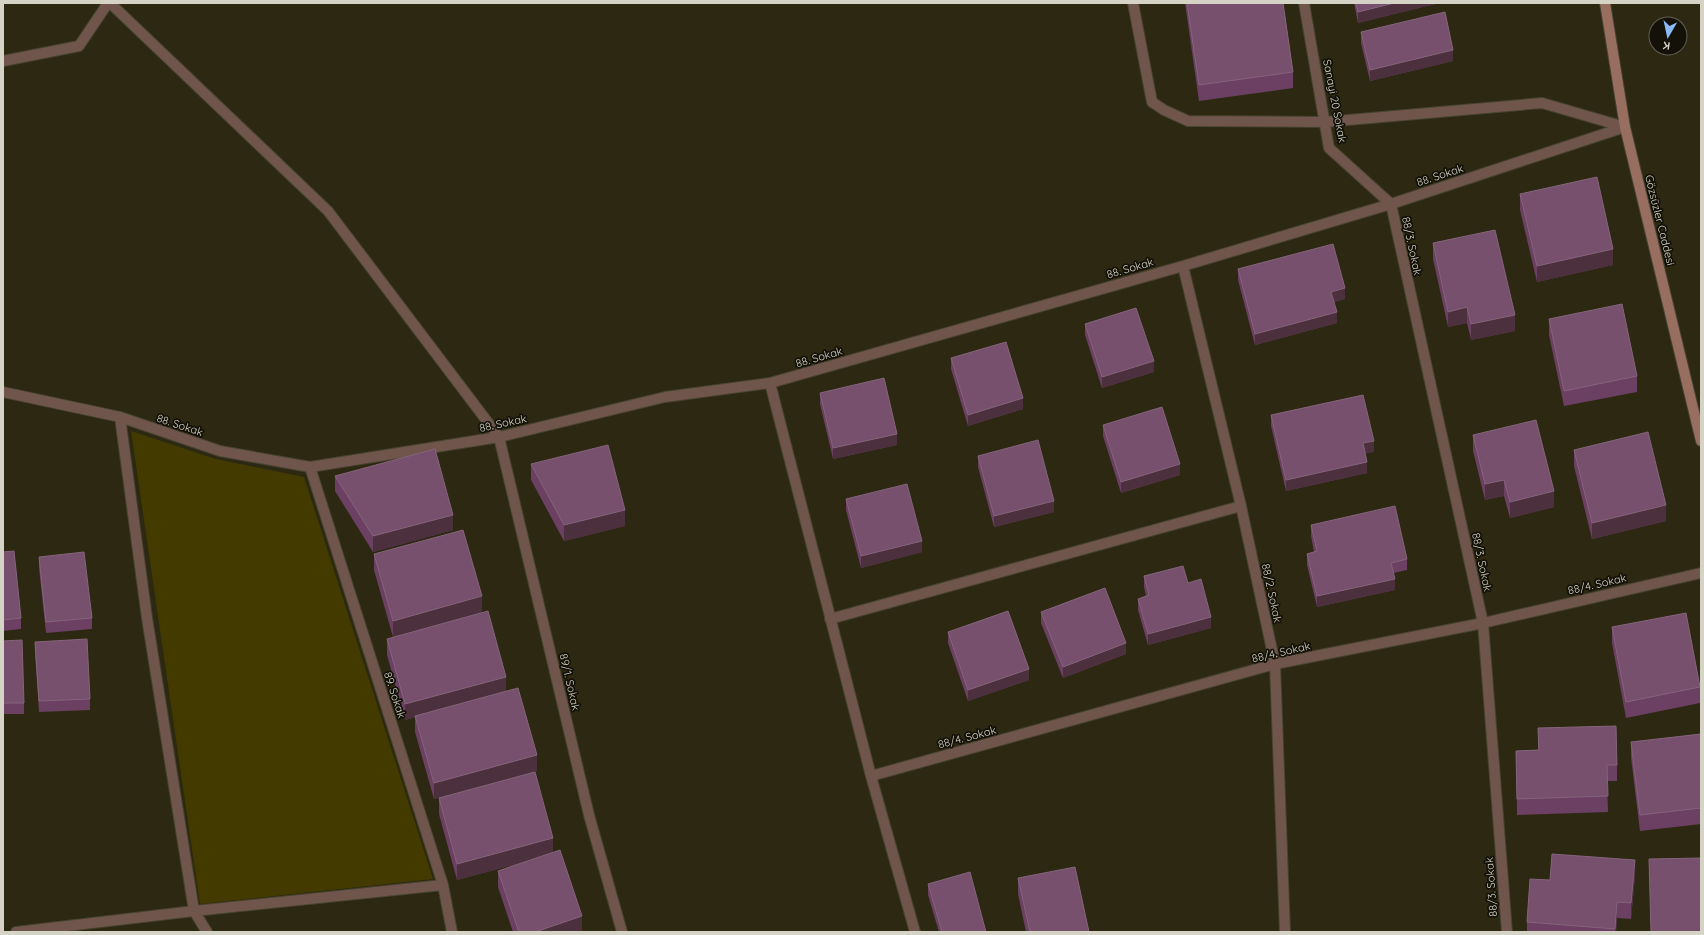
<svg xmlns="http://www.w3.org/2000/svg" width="1704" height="935" viewBox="0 0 1704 935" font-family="Quicksand,sans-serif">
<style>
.green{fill:#433a00}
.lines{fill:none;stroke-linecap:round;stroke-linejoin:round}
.street-casing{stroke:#47432f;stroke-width:12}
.secondary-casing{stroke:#47432f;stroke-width:12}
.street{stroke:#6f554c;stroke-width:10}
.secondary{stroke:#976e60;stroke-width:10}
.wall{fill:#6b4062}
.shaded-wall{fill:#4d303e}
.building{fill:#76506d;stroke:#85647b}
.labels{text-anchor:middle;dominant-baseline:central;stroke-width:3.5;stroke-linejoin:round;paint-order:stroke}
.street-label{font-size:11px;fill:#d5d3c6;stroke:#131108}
</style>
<rect width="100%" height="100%" fill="#2c2812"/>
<path class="green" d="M131,431L216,459L304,477L433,879L200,904Z"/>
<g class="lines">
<g class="street-casing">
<path id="street" d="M110,3L328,211L499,437L589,815L622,932
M1133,3L1152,102L1164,110L1188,121L1325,122L1542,103L1625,127
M1304,3L1329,148L1391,204L1483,623L1507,932
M3,61L79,46L108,3
M1183,266L1241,506L1275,664L1285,932
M770,383L871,776L915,932
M3,392L120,417L220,451L310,467L499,437L665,397L770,383L1183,266L1391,204L1625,127
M120,417L147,618L194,911L207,932
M310,467L443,885L452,932
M830,619L1241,506
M871,776L1275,664L1483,623L1701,573
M16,932L194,911L443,885"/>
</g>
<g class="secondary-casing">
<path id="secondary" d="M1605,3L1625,127L1701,441"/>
</g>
<use href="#street" class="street"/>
<use href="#secondary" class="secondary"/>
</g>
<path class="wall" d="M1185,3H1283L1293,72V88L1199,101Z
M1354,3H1439L1358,23Z
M1361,32L1453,61L1370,81L1361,43Z
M1520,194L1613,265L1537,282L1520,210Z
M1433,243L1515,331L1471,340L1467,323L1448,327L1433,259Z
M1238,269L1345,299L1334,302L1337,323L1255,345L1238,280Z
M1549,319L1637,376V392L1564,406L1549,335Z
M1085,324L1154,372L1102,388L1085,335Z
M951,358L1023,409L968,426L951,369Z
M820,393L897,445L833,459L820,404Z
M1271,415L1374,452L1365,453L1367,473L1286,491L1271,426Z
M1103,425L1180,475L1121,493L1103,436Z
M1473,435L1554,507L1510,518L1504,496L1485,500L1473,451Z
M1574,450L1666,521L1592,539L1574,466Z
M978,456L1054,512L994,527L978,467Z
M531,464L625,526L564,541L531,480Z
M335,476L453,530L373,552L335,491Z
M846,499L922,552L861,568L846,510Z
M1311,525L1407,559V570L1393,573L1395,590L1317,607L1307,565V554L1314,552L1311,536Z
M3,552L21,618V629L3,631Z
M374,554L482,612L393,637L374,570Z
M39,557L92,618V629L46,633L39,568Z
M1144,576L1188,583L1211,628L1148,645L1138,610V599L1146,596L1144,587Z
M1041,612L1126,654L1063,678L1041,623Z
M1612,627L1700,687V703L1626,718L1612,643Z
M948,632L1029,680L968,701L948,643Z
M387,639L506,692L537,771L434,799L415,732V717L405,720L387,655Z
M3,641L24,703V714H3Z
M35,642L90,699V710L39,712L35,653Z
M1538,728L1617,765V781H1607L1608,812L1517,815L1516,751L1538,750Z
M1701,734V824L1640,831L1631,758V742Z
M439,798L553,853L582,932H513L498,887V871L532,860L457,880L439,814Z
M1635,876L1631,919L1617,918L1616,932H1527V922L1550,880Z
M1018,878L1089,932H1026L1018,894Z
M928,884L986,932H939L928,895Z"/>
<path class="shaded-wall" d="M1394,3H1439L1358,23V12Z
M1453,50V61L1370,81V70Z
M1613,249V265L1537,282V266Z
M1345,288V299L1331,303V292Z
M1467,307V323L1448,327V312Z
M1337,312V323L1255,345V334Z
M1515,315V331L1471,340V324Z
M1154,361V372L1102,388V377Z
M1023,398V409L968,426V415Z
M897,434V445L833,459V448Z
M1374,441V452L1363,454V443Z
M1367,462V473L1286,491V480Z
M1180,464V475L1121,493V482Z
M1504,480V496L1485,500V484Z
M1554,491V507L1510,518V502Z
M1054,501V512L994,527V516Z
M1666,505V521L1592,539V523Z
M625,510V526L564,541V525Z
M453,515V530L373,552V536Z
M922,541V552L861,568V556Z
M1395,579V590L1317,607V596Z
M482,596V612L393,637V621Z
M1211,617V628L1148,645V634Z
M1126,643V654L1063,678V667Z
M1029,669V680L968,701V690Z
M506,677V693L405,720V704Z
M537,755V771L434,799V783Z
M553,838V854L457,880V864Z
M1635,860V876L1631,919V903Z
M1617,902V918L1616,932H1615Z
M582,916V932H535Z"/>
<path class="building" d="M1187,3H1283L1293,72L1199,85Z
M1356,3H1394L1358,12Z
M1445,12L1453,50L1370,70L1361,32Z
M1597,177L1613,249L1537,266L1520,194Z
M1495,230L1515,315L1471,324L1467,307L1448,312L1433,243Z
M1333,244L1345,288L1331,292L1337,312L1255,334L1238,269Z
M1622,304L1637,376L1564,391L1549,319Z
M1136,308L1154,361L1102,377L1085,324Z
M1006,342L1023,398L968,415L951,358Z
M884,378L897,434L833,448L820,393Z
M1363,395L1374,441L1363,443L1367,462L1286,480L1271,415Z
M1162,407L1180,464L1121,482L1103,425Z
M1536,420L1554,491L1510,502L1504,480L1485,484L1473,435Z
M1648,432L1666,505L1592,523L1574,450Z
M1038,440L1054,501L994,516L978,456Z
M608,445L625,510L564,525L531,464Z
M435,449L453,515L373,536L335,476Z
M907,484L922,541L861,556L846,499Z
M1395,506L1407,559L1391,563L1395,579L1317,596L1307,554L1317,551L1311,525Z
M463,530L482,596L393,621L374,554Z
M14,551L21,618L3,620V552Z
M84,552L92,618L46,622L39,557Z
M1183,566L1188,583L1201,579L1211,617L1148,634L1138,599L1149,595L1144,576Z
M1105,588L1126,643L1063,667L1041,612Z
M488,611L506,677L405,704L387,639Z
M1008,611L1029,669L968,690L948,632Z
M1686,613L1700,687L1626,702L1612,627Z
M87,639L90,699L39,701L35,642Z
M22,640L24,703H3V641Z
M518,688L537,755L434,783L415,716Z
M1616,726L1617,765H1607L1608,796L1517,799L1516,751L1539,750L1538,728Z
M1701,734V808L1640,815L1631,742Z
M535,772L553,838L457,864L439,798Z
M560,850L582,916L535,932H519L498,871Z
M1552,854L1635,860L1631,903L1617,902L1615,929L1527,922L1530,879L1550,880Z
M1701,858V932H1651L1649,859Z
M1075,867L1089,932H1030L1018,878Z
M970,872L986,932H942L928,884Z"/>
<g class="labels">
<g class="street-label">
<text transform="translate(1335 101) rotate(79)">Sanayi 20 Sokak</text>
<text transform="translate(1440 175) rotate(-18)">88. Sokak</text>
<text transform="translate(1660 220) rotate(76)">Gözsüzler Caddesi</text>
<text transform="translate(1412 246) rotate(78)">88/3. Sokak</text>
<text transform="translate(1130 268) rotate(-16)">88. Sokak</text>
<text transform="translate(819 357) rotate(-16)">88. Sokak</text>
<text transform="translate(503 423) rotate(-12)">88. Sokak</text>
<text transform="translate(180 425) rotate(18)">88. Sokak</text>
<text transform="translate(1482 562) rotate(78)">88/3. Sokak</text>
<text transform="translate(1597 584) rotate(-13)">88/4. Sokak</text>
<text transform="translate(1272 593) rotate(78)">88/2. Sokak</text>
<text transform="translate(1281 652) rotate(-13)">88/4. Sokak</text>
<text transform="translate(570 682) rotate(77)">89/1. Sokak</text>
<text transform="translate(395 695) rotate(72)">89. Sokak</text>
<text transform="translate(967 737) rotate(-15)">88/4. Sokak</text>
<text transform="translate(1491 887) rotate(-94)">88/3. Sokak</text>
</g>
</g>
<rect width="1704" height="935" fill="none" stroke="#d5d3c6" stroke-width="8"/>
<g transform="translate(1668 36) rotate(189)"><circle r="19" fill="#131108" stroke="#615f54"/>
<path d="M0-3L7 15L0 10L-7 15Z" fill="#8bbafc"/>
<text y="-6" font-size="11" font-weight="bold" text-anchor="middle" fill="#d5d3c6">K</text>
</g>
</svg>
